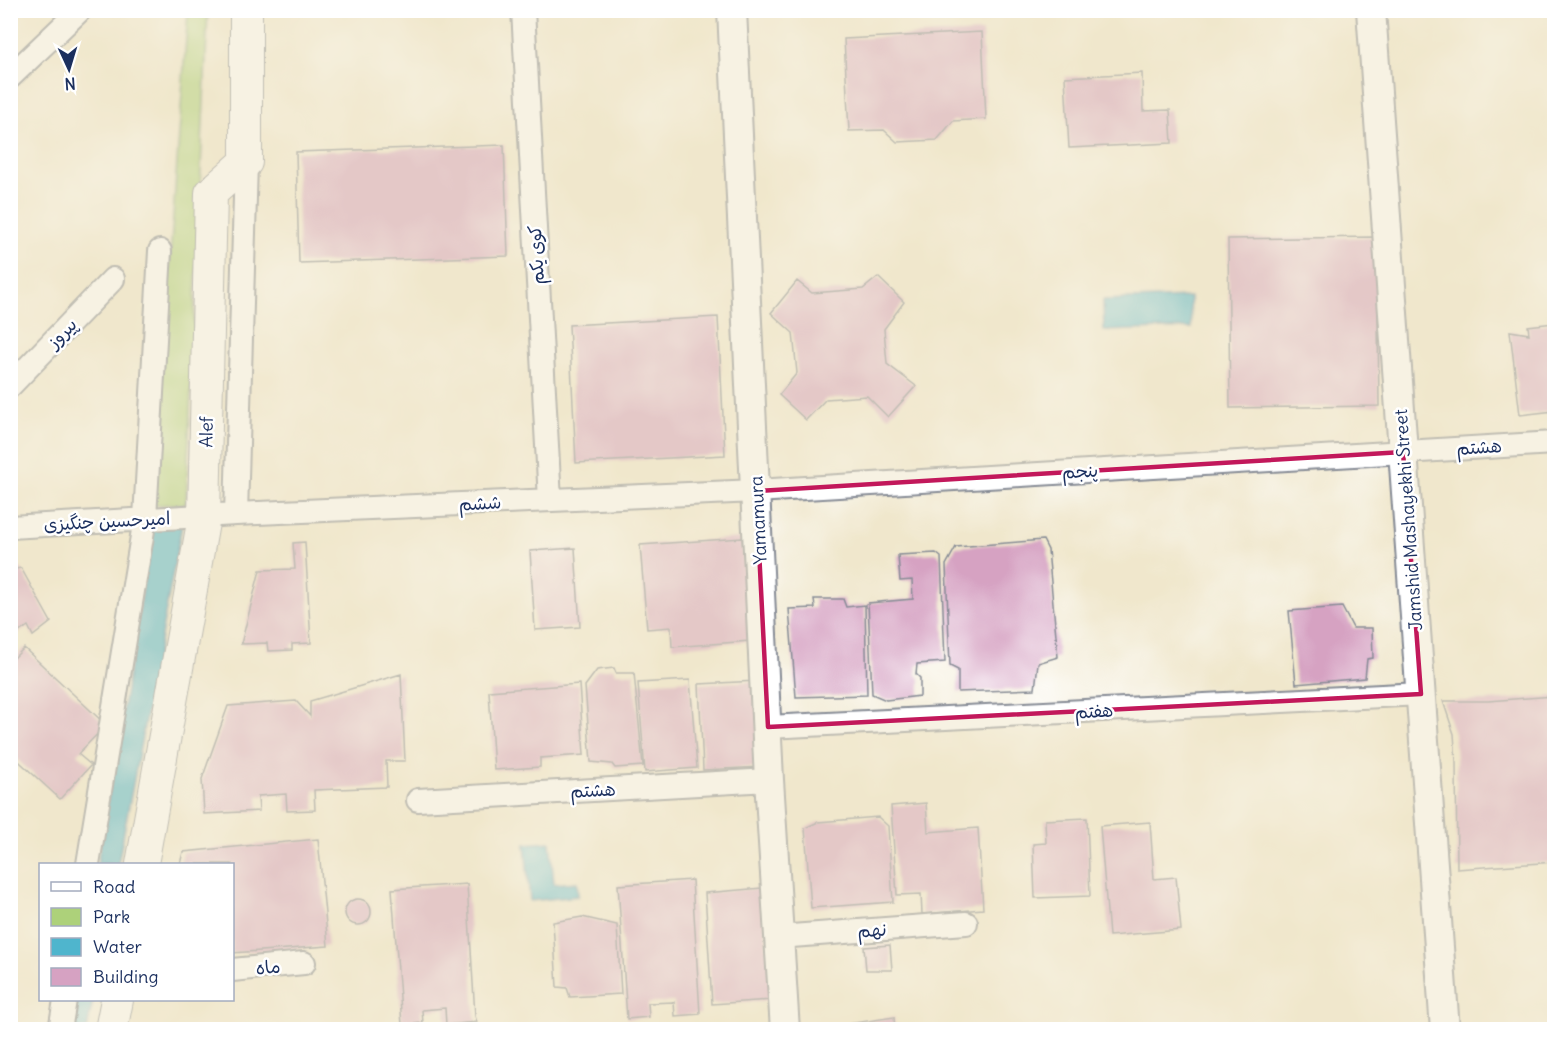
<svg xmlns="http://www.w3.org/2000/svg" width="1565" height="1040" viewBox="0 0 1565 1040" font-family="Delius,'Playpen Sans Arabic',sans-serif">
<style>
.green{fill:#add17a;stroke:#64806c;stroke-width:1.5}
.water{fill:#4fb5cd;stroke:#357296;stroke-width:1.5}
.building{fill:#d6a2c2}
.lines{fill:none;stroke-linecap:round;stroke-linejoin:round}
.minor-casing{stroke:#868b95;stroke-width:26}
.tertiary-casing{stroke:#868b95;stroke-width:32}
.secondary-casing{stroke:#868b95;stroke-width:34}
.minor{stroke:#fff;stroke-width:22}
.tertiary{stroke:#fff;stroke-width:28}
.secondary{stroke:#fff;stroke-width:32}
.marked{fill:none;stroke:#c2185b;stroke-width:4.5;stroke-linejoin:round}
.labels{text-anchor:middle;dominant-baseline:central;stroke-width:5;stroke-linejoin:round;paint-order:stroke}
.street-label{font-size:18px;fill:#1b2f5e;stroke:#fff}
</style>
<rect width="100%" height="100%" fill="#fff"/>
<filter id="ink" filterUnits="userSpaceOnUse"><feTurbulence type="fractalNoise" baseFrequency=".0167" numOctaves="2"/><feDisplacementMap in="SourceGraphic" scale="12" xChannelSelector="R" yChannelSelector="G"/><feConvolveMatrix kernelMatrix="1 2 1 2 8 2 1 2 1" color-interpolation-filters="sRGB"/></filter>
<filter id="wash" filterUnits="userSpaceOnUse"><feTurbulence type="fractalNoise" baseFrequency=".008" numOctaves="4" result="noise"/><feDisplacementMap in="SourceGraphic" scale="24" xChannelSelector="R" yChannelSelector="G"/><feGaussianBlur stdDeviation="1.35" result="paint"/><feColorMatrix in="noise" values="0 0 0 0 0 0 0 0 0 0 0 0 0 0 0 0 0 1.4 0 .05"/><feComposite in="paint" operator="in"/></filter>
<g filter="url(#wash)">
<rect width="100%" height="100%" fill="#f0e7cc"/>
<path class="green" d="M188,11H208L186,504L152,505Z"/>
<path class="water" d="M1190,297L1191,328L1104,331L1103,300Z
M182,525L118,864H97L153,527Z
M550,842L554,884L577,882L578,896L530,901L525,844Z
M74,1000H93L87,1029L69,1030Z"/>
<g id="blocks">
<path class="building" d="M982,32L986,119L953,121L937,140L897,142L884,130L849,131L844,39Z
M1142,73L1143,111L1170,110L1172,143L1069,148L1065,77Z
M504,145L508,256L299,263L296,152Z
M1377,237L1379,406L1230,408L1228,239Z
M878,277L904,302L884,329L887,364L916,386L888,417L867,396L826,399L806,420L779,395L797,373L793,333L771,313L797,281L812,293L863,289Z
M718,317L725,455L576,463L569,325Z
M1554,323V411L1520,415L1510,331L1529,334L1528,326Z
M742,538L750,641L672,647L671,627L647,629L640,545Z
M1043,540L1048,550L1058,657L1038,663L1035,689L958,692V670L950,666L946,565L956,547Z
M305,542L311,643L292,644V650L268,651L267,643L241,644L260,570L295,569L293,543Z
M575,548L580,627L535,630L530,551Z
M936,553L941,557L945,662L917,664L916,674L920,678V696L886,700L872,694L868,603L913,599L912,580L900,581L898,555Z
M21,568L51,622L33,636L28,626L10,638V570Z
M814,599H843L846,607L865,605L867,695L796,697L789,609L815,608Z
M1342,607L1353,628H1372L1373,658L1367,659L1365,678L1296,684L1289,611Z
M24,648L106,725L78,754L91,765L60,799L10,753V662Z
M614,668L616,673H634L643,766L615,768L612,764L591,762L585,686L597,670Z
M401,674L405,761H386L387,787L314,790L315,810L287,811L286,794L258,796L259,811L204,814L202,779L228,706L296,701L310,716V701Z
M690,680L697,768L645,772L638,683Z
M757,681L761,767L703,770L699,684Z
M579,684L584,755L540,758V767L494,770L489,691Z
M1554,696V862L1457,869L1456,762L1454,734L1443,701H1488Z
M926,803L928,832L978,828L983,909L922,914L921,894L897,895L891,806Z
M878,817L888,826L893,902L811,908L805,828L818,822Z
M1087,818L1090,896L1035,898L1033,844L1046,843L1045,820Z
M1150,822L1154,879L1176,877L1181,930L1109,936L1100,826Z
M318,839L328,946L232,953V864H180L183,852Z
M692,880L700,1014L675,1016L674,1002L648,1003L649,1017L627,1019L618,885Z
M467,884L475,1016L477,1022L446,1025L445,1008L422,1010L423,1023L402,1025L392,889Z
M762,888L772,1000L712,1004L705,893Z
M345 912a13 13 0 1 1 26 0a13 13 0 1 1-26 0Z
M582,917L617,925L621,994L570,997L567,988L557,987L553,922Z
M890,945L892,970H866L864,947Z
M894,1017L895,1030H828L834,1026Z"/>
</g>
</g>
<g filter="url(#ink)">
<use href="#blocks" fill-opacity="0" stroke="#868b95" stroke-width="1.5"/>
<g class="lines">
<g class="minor-casing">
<path id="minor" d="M523,10L550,500
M10,77L80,10
M10,386L113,279
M236,514L246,162
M10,527L236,514L756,491L1554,443
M768,727L1421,694
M418,800L769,780
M88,864L145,518L160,251
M778,937L966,923
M232,970L304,963
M60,1030L65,1000"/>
</g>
<g class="tertiary-casing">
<path id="tertiary" d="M732,10L769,780L785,1030
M1371,10L1445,1030"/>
</g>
<g class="secondary-casing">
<path id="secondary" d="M142,864L204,517L211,193L246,162V10
M111,1030L117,1000"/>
</g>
<use href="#minor" class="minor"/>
<use href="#tertiary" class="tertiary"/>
<use href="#secondary" class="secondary"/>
</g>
</g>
<path d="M0 0H1565V1040H0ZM1403,452L1421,694L768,727L756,491Z" fill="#f0e7cc" fill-opacity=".55" fill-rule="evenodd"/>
<path class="marked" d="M1403,452L1421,694L768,727L756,491Z"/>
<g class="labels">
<g class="street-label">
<text transform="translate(536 255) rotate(-93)">کوی یکم</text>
<text transform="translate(62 333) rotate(-46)">پیروز</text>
<text transform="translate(206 432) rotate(-89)">Alef</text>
<text transform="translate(1479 447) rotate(-4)">هشتم</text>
<text transform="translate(1080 471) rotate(-3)">پنجم</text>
<text transform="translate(480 503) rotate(-3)">ششم</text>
<text transform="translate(758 520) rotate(-93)">Yamamura</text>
<text transform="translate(1408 520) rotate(-94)">Jamshid Mashayekhi Street</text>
<text transform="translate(107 521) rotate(-3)">امیرحسین چنگیزی</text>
<text transform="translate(1094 711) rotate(-3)">هفتم</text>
<text transform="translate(593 790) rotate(-3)">هشتم</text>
<text transform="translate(872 930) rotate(-4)">نهم</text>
<text transform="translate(268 967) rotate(-5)">ماه</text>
</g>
</g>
<rect width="1565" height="1040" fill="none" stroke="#fff" stroke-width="36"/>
<rect x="39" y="863" width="195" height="138" fill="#ffffff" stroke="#a4acbf" stroke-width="1.5"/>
<rect x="51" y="882" width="30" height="9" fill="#ffffff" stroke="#a4acbf" stroke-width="1.5"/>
<text x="93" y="893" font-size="18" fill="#1b2f5e">Road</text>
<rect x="51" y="908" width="30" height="18" fill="#add17a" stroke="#a4acbf" stroke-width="1.5"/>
<text x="93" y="923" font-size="18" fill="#1b2f5e">Park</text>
<rect x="51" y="938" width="30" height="18" fill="#4fb5cd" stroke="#a4acbf" stroke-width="1.5"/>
<text x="93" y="953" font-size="18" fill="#1b2f5e">Water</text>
<rect x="51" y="968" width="30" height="18" fill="#d6a2c2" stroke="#a4acbf" stroke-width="1.5"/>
<text x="93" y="983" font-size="18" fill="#1b2f5e">Building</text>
<g transform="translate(69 69) rotate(176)" stroke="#ffffff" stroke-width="4.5" paint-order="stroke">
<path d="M0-4.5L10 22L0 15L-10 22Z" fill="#1b2f5e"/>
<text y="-9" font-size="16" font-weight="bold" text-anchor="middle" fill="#1b2f5e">N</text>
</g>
</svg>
